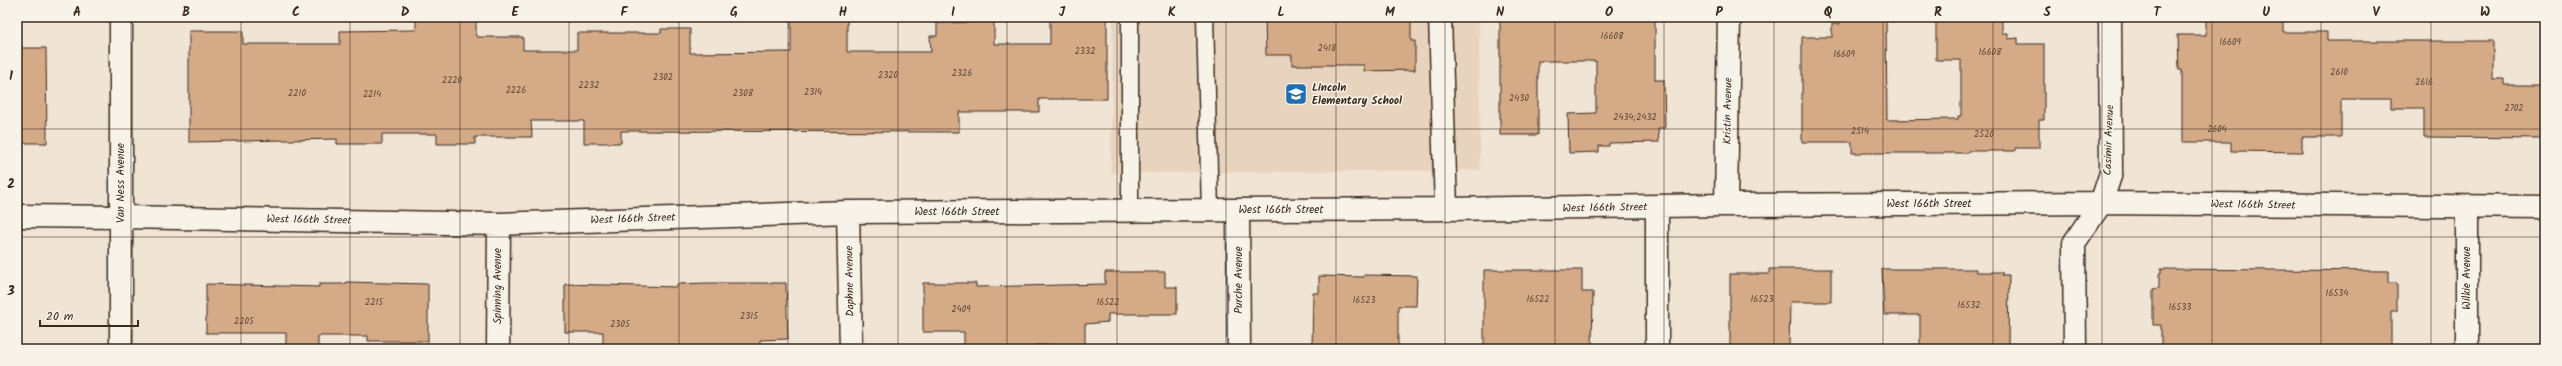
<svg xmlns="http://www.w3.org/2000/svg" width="2562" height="366" viewBox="0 0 2562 366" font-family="Kalam,sans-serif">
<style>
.built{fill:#e8d3be}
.building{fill:#d5aa87;stroke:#3b2a1e}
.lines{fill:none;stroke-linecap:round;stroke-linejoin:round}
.lane-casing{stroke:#3b2a1e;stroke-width:19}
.street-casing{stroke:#3b2a1e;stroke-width:25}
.secondary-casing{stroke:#3b2a1e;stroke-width:25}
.lane{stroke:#f7f3e8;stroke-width:16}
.street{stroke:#f7f3e8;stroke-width:22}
.secondary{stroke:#f7f3e8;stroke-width:22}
.grid{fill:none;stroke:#3b2a1e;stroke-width:1;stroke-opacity:0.55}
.labels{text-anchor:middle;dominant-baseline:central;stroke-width:3;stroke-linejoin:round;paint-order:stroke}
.number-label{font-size:9px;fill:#624a38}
.poi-label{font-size:11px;font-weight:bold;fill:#3b2a1e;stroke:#f7f3e8;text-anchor:start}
.street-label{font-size:11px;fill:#3b2a1e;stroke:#f7f3e8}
.neatline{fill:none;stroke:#3b2a1e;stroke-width:1.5}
.grid-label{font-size:13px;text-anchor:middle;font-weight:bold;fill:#3b2a1e}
</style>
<rect width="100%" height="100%" fill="#f0e4d5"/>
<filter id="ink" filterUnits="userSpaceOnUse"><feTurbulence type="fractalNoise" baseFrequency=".025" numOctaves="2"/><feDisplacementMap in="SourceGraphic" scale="8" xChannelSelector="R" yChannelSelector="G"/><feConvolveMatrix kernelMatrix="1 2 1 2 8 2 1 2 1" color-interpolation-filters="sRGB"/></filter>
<g filter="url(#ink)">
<path class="built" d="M1113,17H1479L1480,170L1111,173Z"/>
<path class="building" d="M416,17H476V37H523V50H577V33H661V29H690V53L791,52V17H847V52H931L930,36H937V23L994,22V44H1050V17H1107V99H1039V112H959V132L621,131V143H584V121H531L532,137H475V144H437V134H382V144H337V139L189,142V31H243V44H340V31L416,30Z
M1265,17H1411V41H1415V70L1364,71V65H1292V55H1266Z
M1500,17H1655V80H1664L1665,128H1658L1659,142L1609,143V146H1599V152L1569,153L1568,114L1596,113V61H1538V135H1500Z
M1840,17H1886L1887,120L1958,119V116H1961V60H1936V17H2002V33H2008V39L2018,38V44H2044V120H2039V148H2015V151H1968V153H1852V142H1802V37H1832V24H1840Z
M2229,17H2283V32H2327V41H2493V79H2504V85H2545V138L2424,137V108H2391V99H2341V137H2302V152L2231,151V142H2182V70H2179L2178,35H2206V18Z
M17,48H46L47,143H17Z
M1769,269H1831V302H1790L1789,349H1730V274H1769Z
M1882,269H1976V272H2002V275H2009L2008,349H1920V315H1884Z
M2161,269L2389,271V283H2397V311H2391V349H2161V325H2153V289L2159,288V274H2161Z
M1484,270H1582V292H1593L1592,349H1484Z
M1105,272H1165V287H1177V314H1108V322L1085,324V345H1034V349L964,347V332H923V283H976V287L1105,284Z
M1364,275L1417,276L1416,306H1398V349H1312L1313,293H1319V276L1364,277Z
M346,282L428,284V341H368V336H318V349H286V333H206V284L319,287V284H346Z
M708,283H786L788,339L760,340V349L603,348V332H565V284L677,287V284Z"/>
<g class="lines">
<g class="lane-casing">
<path id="lane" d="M1130,17V211
M1205,17L1210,211"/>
</g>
<g class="street-casing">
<path id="street" d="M1440,17L1446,209
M1726,205L1729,17
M1657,207V349
M2467,208V349
M1238,211L1239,349
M848,212L851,349
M121,217L499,224L848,212L1446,209L1726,205L2101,203L2545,207
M498,349L499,224
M2075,349L2074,243L2101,203L2111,173L2110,17"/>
</g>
<g class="secondary-casing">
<path id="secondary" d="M121,17V349
M17,216L121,217"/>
</g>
<use href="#lane" class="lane"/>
<use href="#street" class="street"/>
<use href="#secondary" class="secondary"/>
</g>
</g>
<path class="grid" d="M131,17V349M241,17V349M350,17V349M460,17V349M569,17V349M679,17V349M788,17V349M898,17V349M1007,17V349M1117,17V349M1226,17V349M1336,17V349M1445,17V349M1555,17V349M1664,17V349M1774,17V349M1883,17V349M1993,17V349M2102,17V349M2212,17V349M2321,17V349M2431,17V349M17,129H2545M17,237H2545"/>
<defs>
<g id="school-square" transform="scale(1.15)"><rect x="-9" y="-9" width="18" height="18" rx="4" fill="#1f6fb2" stroke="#f7f3e8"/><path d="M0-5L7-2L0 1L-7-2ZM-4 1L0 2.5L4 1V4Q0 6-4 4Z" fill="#fff"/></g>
</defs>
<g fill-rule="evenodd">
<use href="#school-square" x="1296" y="94"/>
</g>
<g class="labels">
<g class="number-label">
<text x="1612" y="36">16608</text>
<text x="2230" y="42">16609</text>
<text x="1327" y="48">2418</text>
<text x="1085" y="51">2332</text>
<text x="1990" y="52">16608</text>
<text x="1844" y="54">16609</text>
<text x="2339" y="72">2610</text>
<text x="962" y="73">2326</text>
<text x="888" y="75">2320</text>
<text x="663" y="77">2302</text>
<text x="452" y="80">2220</text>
<text x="2424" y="82">2616</text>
<text x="589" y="85">2232</text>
<text x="516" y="90">2226</text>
<text x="813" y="92">2314</text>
<text x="297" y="93">2210</text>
<text x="743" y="93">2308</text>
<text x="372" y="94">2214</text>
<text x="1519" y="98">2430</text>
<text x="2514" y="108">2702</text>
<text x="1635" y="117">2434;2432</text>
<text x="2217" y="129">2604</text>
<text x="1860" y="131">2514</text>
<text x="1984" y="134">2520</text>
<text x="2337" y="293">16534</text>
<text x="1538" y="299">16522</text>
<text x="1762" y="299">16523</text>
<text x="1364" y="300">16523</text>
<text x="374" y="302">2215</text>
<text x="1108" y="302">16522</text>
<text x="1969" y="305">16532</text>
<text x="2180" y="307">16533</text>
<text x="961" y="309">2409</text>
<text x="749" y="316">2315</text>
<text x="244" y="321">2205</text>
<text x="620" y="324">2305</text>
</g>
<g class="poi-label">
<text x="1312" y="88">Lincoln<tspan x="1312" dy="13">Elementary School</tspan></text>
</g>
<g class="street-label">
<text transform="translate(1728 111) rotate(-89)">Kristin Avenue</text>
<text transform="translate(2109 140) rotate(-88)">Casimir Avenue</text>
<text transform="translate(121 183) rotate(-90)">Van Ness Avenue</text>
<text x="1929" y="204">West 166th Street</text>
<text transform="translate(2253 205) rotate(1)">West 166th Street</text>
<text transform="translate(1605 208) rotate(-1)">West 166th Street</text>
<text x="1281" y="210">West 166th Street</text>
<text x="957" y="212">West 166th Street</text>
<text transform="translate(633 219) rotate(-2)">West 166th Street</text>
<text transform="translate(309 220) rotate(1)">West 166th Street</text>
<text transform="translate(2467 278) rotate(-90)">Wilkie Avenue</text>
<text transform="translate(1239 280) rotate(-90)">Purche Avenue</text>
<text transform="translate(850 281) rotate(-91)">Daphne Avenue</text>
<text transform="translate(498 286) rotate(-90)">Spinning Avenue</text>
</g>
</g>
<rect width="2562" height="366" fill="none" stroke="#f7f3e8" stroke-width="44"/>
<path d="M40 320v6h98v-6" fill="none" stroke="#3b2a1e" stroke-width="2"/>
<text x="46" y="320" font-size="12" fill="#3b2a1e" stroke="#f7f3e8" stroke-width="3" paint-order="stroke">20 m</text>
<rect x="22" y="22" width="2518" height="322" class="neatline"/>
<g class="grid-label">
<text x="77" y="16">A</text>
<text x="186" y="16">B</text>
<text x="296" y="16">C</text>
<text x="405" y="16">D</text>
<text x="515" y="16">E</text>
<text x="624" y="16">F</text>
<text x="734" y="16">G</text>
<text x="843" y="16">H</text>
<text x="953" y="16">I</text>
<text x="1062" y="16">J</text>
<text x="1172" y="16">K</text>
<text x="1281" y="16">L</text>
<text x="1390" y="16">M</text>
<text x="1500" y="16">N</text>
<text x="1609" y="16">O</text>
<text x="1719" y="16">P</text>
<text x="1828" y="16">Q</text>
<text x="1938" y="16">R</text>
<text x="2047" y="16">S</text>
<text x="2157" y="16">T</text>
<text x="2266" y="16">U</text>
<text x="2376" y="16">V</text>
<text x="2485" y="16">W</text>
<text x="11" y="80">1</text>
<text x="11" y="188">2</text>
<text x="11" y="295">3</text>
</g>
</svg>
